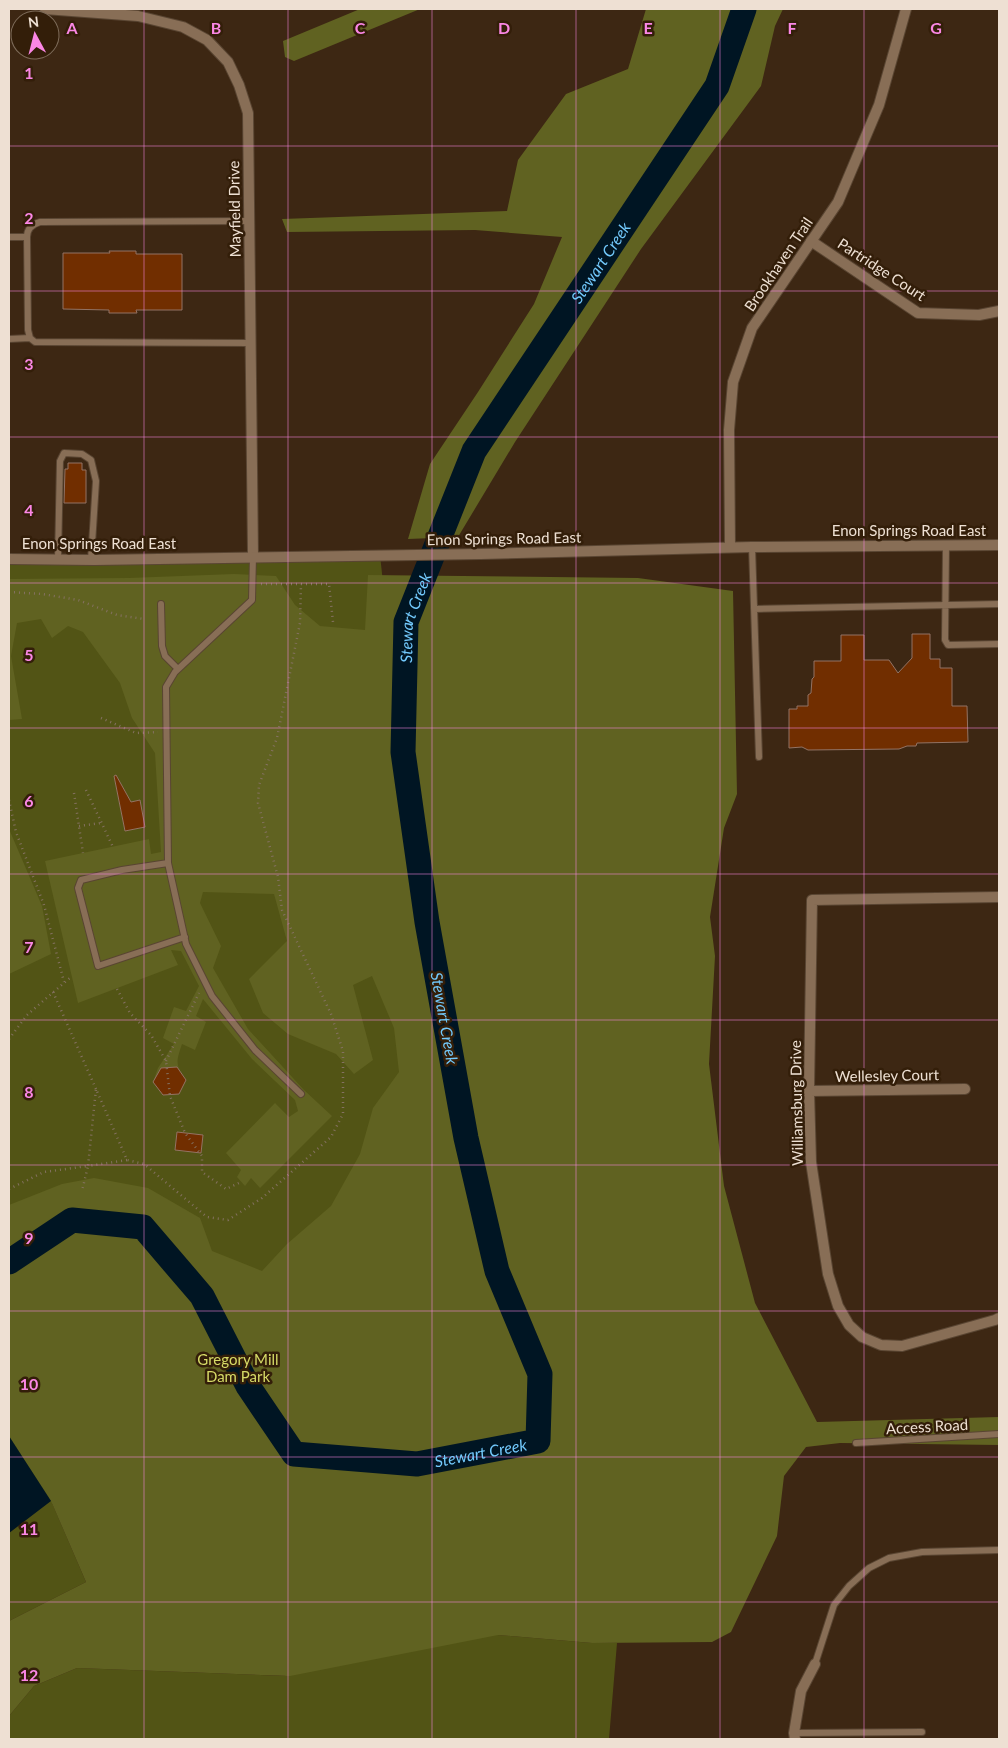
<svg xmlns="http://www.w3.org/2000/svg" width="1008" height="1748" viewBox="0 0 1008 1748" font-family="Lato,sans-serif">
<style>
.green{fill:#525415}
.forest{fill:#606221}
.water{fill:#001523}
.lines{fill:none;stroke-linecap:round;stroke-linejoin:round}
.river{stroke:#001523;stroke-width:25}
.building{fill:#712e00;stroke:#937364}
.service-casing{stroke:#594532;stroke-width:8}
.minor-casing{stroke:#594532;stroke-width:12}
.tertiary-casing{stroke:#594532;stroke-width:12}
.path{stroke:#847160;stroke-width:2.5;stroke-dasharray:1 4;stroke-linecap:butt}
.service{stroke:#886e56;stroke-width:6}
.minor{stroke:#886e56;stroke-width:10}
.tertiary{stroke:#886e56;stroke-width:10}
.grid{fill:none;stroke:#fb87e5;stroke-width:1;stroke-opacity:0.55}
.labels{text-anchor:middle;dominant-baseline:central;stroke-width:5;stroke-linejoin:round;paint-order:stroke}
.street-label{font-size:15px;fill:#eee0d3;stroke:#331e09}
.park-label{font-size:15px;fill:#d6da67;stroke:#331e09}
.water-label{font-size:16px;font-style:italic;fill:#72c9fc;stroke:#331e09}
.grid-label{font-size:16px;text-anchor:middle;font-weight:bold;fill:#fb87e5;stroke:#331e09;stroke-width:5;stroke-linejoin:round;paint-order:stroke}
</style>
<rect width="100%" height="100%" fill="#3d2713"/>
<path class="green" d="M380,555L498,1635L592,1643H617L609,1739H9V1716L34,1686L77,1668L286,1676L52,1503L86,1582L9,1621V1533L50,1501L9,1446V559Z"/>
<path class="forest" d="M360,9H420L294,61L285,57L283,41Z
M646,9H783L775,26L761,86L641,249L515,442L458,537L408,539L430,464L478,392L534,304L562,237L475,230L287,232L282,219L507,211L518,160L566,94L628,69Z
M234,574L276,576L295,605L320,626L365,630L368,575L638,578L733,591L737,794L724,828L710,917L715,956L709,1064L724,1186L755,1303L817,1422L999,1417V1445L840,1443L806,1447L784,1476L777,1536L731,1632L712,1642L592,1643L498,1635L290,1676L77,1668L34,1686L9,1716V1621L86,1582L51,1501L9,1436V1205L62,1184L94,1178L148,1188L200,1218L212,1251L262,1271L287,1244L331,1206L360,1154L373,1108L399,1072L394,1028L372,976L353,985L373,1060L354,1074L336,1054L288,1034L263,1013L249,979L287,941L274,894L203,892L200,903L221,946L213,968L248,1029L304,1090L332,1116L260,1188L251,1178L245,1186L237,1177L241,1170L226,1153L275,1103L289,1117L298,1111L295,1100L252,1059L203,999L196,1016L206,1022L195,1050L182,1044C176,1062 175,1064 186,1080L179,1094L163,1095L153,1082L158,1068L174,1044L163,1038L174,1007L186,1011L199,986L181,951L171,950L178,965L78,1003L45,861L149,839L151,854L161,852L155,753L132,718L120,683L83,632L68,626L52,638L41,619L17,623L11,656L22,719L9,720V579L129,578Z
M9,829L42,906L51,954L9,974Z"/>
<path class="water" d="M9,1436L51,1501L9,1533Z"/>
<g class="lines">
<path class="river" id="s1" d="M9,1262L72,1220L143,1227L202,1296L248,1386L294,1454L417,1464L538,1441L540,1374L497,1271L466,1138L427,922L403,752L406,622L474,451L717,86L744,9"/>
</g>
<path class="building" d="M109,251H136V254H182V310H136L137,313H109V310L63,309V253H110Z
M68,463H82V470H86V503H64L65,469H68Z
M912,634H930V659H940V668H952V706H967L968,742L917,743L916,746H907L899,749L808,750L802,747L789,748V709H797V706H808V695L811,693L812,679L814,677V661H841V635H864V660H889L898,673L912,658Z
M116,775L131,802L140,800L145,827L125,831L114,776Z
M177,1067L186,1080L179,1094L163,1095L153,1082L161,1068Z
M177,1132L203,1135L201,1153L175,1150Z"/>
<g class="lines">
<g class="service-casing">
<path id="service" d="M249,221L40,222C33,224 27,228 27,237L28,330L30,338L35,342L250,343
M9,237H27
M9,339L30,338
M946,545L945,640L948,645L999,644
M752,547L759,757
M253,556L252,600L175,672L166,687L168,863L186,944L212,996L255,1050L301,1094
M58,559L60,461L64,453L82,454L91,460L96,481L91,560
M161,604L162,646L165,656L178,669
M754,609L999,604
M168,863L122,870L81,880L78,888L98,966L185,937
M856,1443L999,1434
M815,1664L834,1605L849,1586L869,1568L889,1558L922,1552L999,1550
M794,1733L922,1732"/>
</g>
<g class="minor-casing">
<path id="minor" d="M45,9L138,16L183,27L207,40L228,62L239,85L248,113L253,556
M811,241L918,313L979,315L999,311
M999,897L812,900L809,1091L811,1162L828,1274L838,1306L849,1325L862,1337L881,1345L902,1346L995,1320L999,1318
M809,1091L965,1089
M795,1739L794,1733L801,1691L815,1664"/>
</g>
<g class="tertiary-casing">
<path id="tertiary" d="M730,547L729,430L733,382L752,328L838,202L879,105L906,9
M9,559L94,560L481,554L752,547L999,545"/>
</g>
<path class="path" d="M261,584H329L333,622
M9,592L42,594L78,600L117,615L144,619
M101,718L136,733L158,732
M86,790L113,847
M74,793L83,853
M9,800L16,832L44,905L64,982
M79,826L101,823
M117,989L130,1013L151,1035L166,1061L170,1096L185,1133L202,1156V1172L226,1189L241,1182
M53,992L96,1089
M9,1039L27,1015L72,976
M166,1061L199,993
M127,1160L88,1166L96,1089L127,1160L144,1164L207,1217L228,1220L262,1198L331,1137L343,1114V1051L331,1014L282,910L278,877L258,803L259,785L277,738L300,623L301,584
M9,1189L44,1172L88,1166L82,1191"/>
<use href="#service" class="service"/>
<use href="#minor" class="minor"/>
<use href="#tertiary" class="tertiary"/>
</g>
<path class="grid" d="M144,9V1739M288,9V1739M432,9V1739M576,9V1739M720,9V1739M864,9V1739M9,146H999M9,291H999M9,437H999M9,583H999M9,728H999M9,874H999M9,1020H999M9,1165H999M9,1311H999M9,1457H999M9,1602H999"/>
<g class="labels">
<g class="street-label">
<text transform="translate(234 209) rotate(-91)">Mayfield Drive</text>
<text transform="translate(778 264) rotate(-56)">Brookhaven Trail</text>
<text transform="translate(882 269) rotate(33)">Partridge Court</text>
<text x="909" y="530">Enon Springs Road East</text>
<text transform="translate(504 538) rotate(-1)">Enon Springs Road East</text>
<text x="99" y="543">Enon Springs Road East</text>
<text transform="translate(887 1075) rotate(-1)">Wellesley Court</text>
<text transform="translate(796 1103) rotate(-91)">Williamsburg Drive</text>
<text transform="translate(927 1426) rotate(-3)">Access Road</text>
</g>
<g class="park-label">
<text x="238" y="1359">Gregory Mill<tspan x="238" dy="17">Dam Park</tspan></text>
</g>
<g class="water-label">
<text stroke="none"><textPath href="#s1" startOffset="1915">Stewart Creek</textPath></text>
<text stroke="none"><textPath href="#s1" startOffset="1510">Stewart Creek</textPath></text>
<text transform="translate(445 1018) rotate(80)">Stewart Creek</text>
<text stroke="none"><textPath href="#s1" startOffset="609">Stewart Creek</textPath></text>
</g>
</g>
<g class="grid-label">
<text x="72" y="34">A</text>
<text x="216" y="34">B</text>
<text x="360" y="34">C</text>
<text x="504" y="34">D</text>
<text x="648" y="34">E</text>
<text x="792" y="34">F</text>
<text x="936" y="34">G</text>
<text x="29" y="79">1</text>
<text x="29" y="224">2</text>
<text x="29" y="370">3</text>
<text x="29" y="516">4</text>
<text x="29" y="661">5</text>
<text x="29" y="807">6</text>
<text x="29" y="953">7</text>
<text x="29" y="1098">8</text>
<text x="29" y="1244">9</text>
<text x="29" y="1390">10</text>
<text x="29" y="1535">11</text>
<text x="29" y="1681">12</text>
</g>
<rect width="1008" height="1748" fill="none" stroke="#eee0d3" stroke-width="20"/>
<g transform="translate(35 35) rotate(353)"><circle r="24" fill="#331e09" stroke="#7e6c5a"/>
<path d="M0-4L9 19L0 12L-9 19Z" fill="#fb87e5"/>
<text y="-8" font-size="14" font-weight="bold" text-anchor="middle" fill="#eee0d3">N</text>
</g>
</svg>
